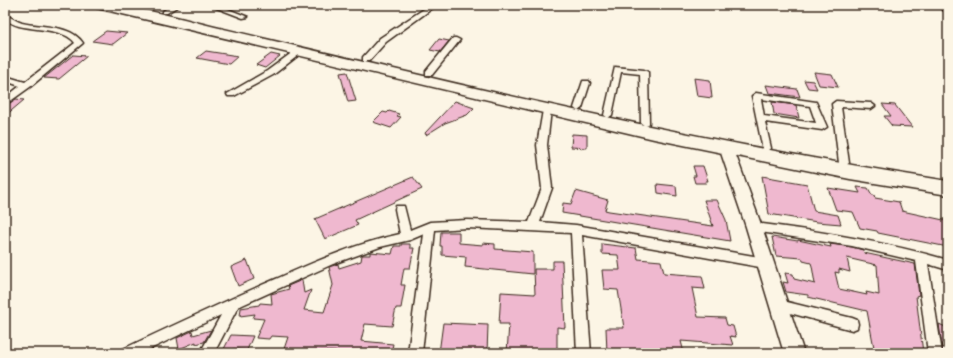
<svg xmlns="http://www.w3.org/2000/svg" width="953" height="358" viewBox="0 0 953 358" font-family="Dekko,sans-serif">
<style>
.building{fill:#efb8cf;stroke:#3b2a1e;fill-rule:evenodd}
.lines{fill:none;stroke-linecap:round;stroke-linejoin:round}
.lane-casing{stroke:#3b2a1e;stroke-width:3}
.street-casing{stroke:#3b2a1e;stroke-width:3}
.secondary-casing{stroke:#3b2a1e;stroke-width:3}
.highway-casing{stroke:#3b2a1e;stroke-width:3}
.lane{fill:#fcf5e5;fill-rule:evenodd}
.street{fill:#fcf5e5;fill-rule:evenodd}
.secondary{fill:#fcf5e5;fill-rule:evenodd}
.highway{fill:#fcf5e5;fill-rule:evenodd}
</style>
<rect width="100%" height="100%" fill="#fcf5e5"/>
<filter id="ink" filterUnits="userSpaceOnUse"><feTurbulence type="fractalNoise" baseFrequency=".025" numOctaves="2"/><feDisplacementMap in="SourceGraphic" scale="8" xChannelSelector="R" yChannelSelector="G"/><feConvolveMatrix kernelMatrix="1 2 1 2 8 2 1 2 1" color-interpolation-filters="sRGB"/></filter>
<g filter="url(#ink)">
<path class="building" d="M106,31L127,33L113,44L92,41Z
M439,39L449,41L440,52L430,50Z
M206,51L238,56L229,64L197,58Z
M271,54L280,56L265,68L256,65Z
M73,55L87,56L59,79L44,78Z
M347,72L356,101L348,102L340,73Z
M814,72L832,74L838,87L819,85Z
M694,78L710,80L712,98L697,96Z
M804,80L813,81L817,89L808,88Z
M766,85L797,89L800,97L769,93Z
M16,99L24,100L5,116V106Z
M455,101L474,108L467,115L445,123L426,135L425,133Z
M772,102L796,105L799,118L774,114Z
M882,104L895,105L912,127L892,126L884,116H891Z
M389,111L399,114L397,116L401,117L391,128L373,122L383,112L387,113Z
M572,134L587,135V148L571,147Z
M693,166H703L708,181H705L706,183H695L693,176H696Z
M762,176L807,184L814,211L838,215L841,224L817,222L769,214Z
M413,177L422,189L355,220L358,225L325,239L315,219Z
M657,184L676,186L677,196L658,193Z
M857,187L868,188L872,195H874L875,198L899,202L902,211L948,221V247L878,233L877,231L860,228L853,212L836,210L828,188L860,193Z
M576,191L608,200L605,210L609,211L713,226L704,200H717L726,220L730,241L562,213L563,203L571,204Z
M441,232H459V243L483,245V243L495,244V249L533,252V274L465,267L466,257L442,255V246H440Z
M772,237L798,241V240L831,247L830,244L852,247L863,250L864,253L915,264L919,295L916,296L923,353H875L867,311L808,297V295L786,292L783,282L788,283L785,273L793,274L794,279L815,284L812,266L811,263L803,261L802,258L776,256ZM847,258L877,265L879,295L866,292L867,295L839,289L835,272L839,273V269L850,272Z
M401,244H410V248H414L410,268H404L401,285H405L401,308H396L392,326L365,324L361,341L393,344L391,353L322,351L293,353L294,350L284,349L288,337L271,336L269,339L256,338L264,319L253,318L255,314L240,316L241,308L259,305L260,303L272,304L271,294L289,289L288,286L302,280L304,293L311,290L304,310L324,312L333,285L329,267L338,264L339,268L361,261L362,255H370V252L392,254L394,246H401Z
M602,244L636,248L638,259L661,261L664,273L702,276L705,289L692,288L698,317L725,318L727,325L733,326L736,337L730,336L733,345L681,341L684,353H607L606,328H624L618,290L604,289L602,270H620L618,255L602,254Z
M247,260L254,279L238,286L231,267Z
M553,261H562L565,328L557,327V353H507L509,324H499L501,292L535,294L534,269H553Z
M443,323L488,325L487,353H439Z
M939,324L948,328V353H943Z
M211,330L204,342L196,344V342L179,349L177,338L192,331L193,335Z
M231,335L253,336L247,350L233,349L231,353H222Z"/>
<g class="lines">
<g class="lane-casing">
<path id="lane" d="M942,5H946V11L943,10Z"/>
</g>
<g class="street-casing">
<path id="street" d="M172,5H180L167,13H163V11Z
M209,5H218L248,17L243,18Z
M430,5H437L386,42L369,61H363V57L380,38Z
M5,15C11,17 16,21 22,23C42,28 70,24 83,43L30,87L5,105V98L20,86L5,81V76L25,82L75,43C66,29 34,30 19,26C14,25 10,22 5,20Z
M453,38H456L460,40L432,75H426V71Z
M297,49H300L304,51L273,75L234,96H228L227,94L267,71Z
M615,67L644,70L648,72L649,123L648,125L645,126L641,123L640,74L621,72L612,115L608,118L604,115Z
M583,81H589L590,83L582,108L578,111L574,108Z
M756,93L816,102L827,127L822,130L765,122L771,148L766,151L763,150L752,96ZM761,99L810,106L816,123L764,116Z
M836,101L871,103L875,106L871,109L841,107L849,163L844,166L839,163L832,104Z
M547,107L551,110L547,145L552,188L540,222L576,225L765,258L769,260L771,263L769,266L765,268L582,235L591,353H577L571,233L467,228L435,230L422,353H408L424,234L410,240L380,247L333,264L238,307L214,353H200L221,315L142,353H121L123,349C174,325 225,301 276,279C317,261 357,243 400,234L395,209L396,206H404L410,230L430,222L467,220L529,222L542,188L537,145L543,110Z
M754,223C820,231 884,242 948,260V270L928,264L942,353H928L916,261L852,246L754,231L750,230L749,227L750,224Z
M779,300L852,318L857,320L858,324L857,328L852,330L779,310L775,309L773,305L775,301Z"/>
</g>
<g class="secondary-casing">
<path id="secondary" d="M727,145L732,147L734,150L762,227L804,353H784L746,227L720,150L722,147Z"/>
</g>
<g class="highway-casing">
<path id="highway" d="M95,5C135,5 175,17 215,27C276,41 337,56 398,70C580,113 763,152 948,181V195L850,179L654,139L101,9L97,8Z"/>
</g>
<use href="#lane" class="lane"/>
<use href="#street" class="street"/>
<use href="#secondary" class="secondary"/>
<use href="#highway" class="highway"/>
</g>
</g>
<rect width="953" height="358" fill="none" stroke="#fcf5e5" stroke-width="20"/>
<rect x="10" y="10" width="933" height="338" fill="none" stroke="#3b2a1e" stroke-width="1.5" filter="url(#ink)"/>
</svg>
